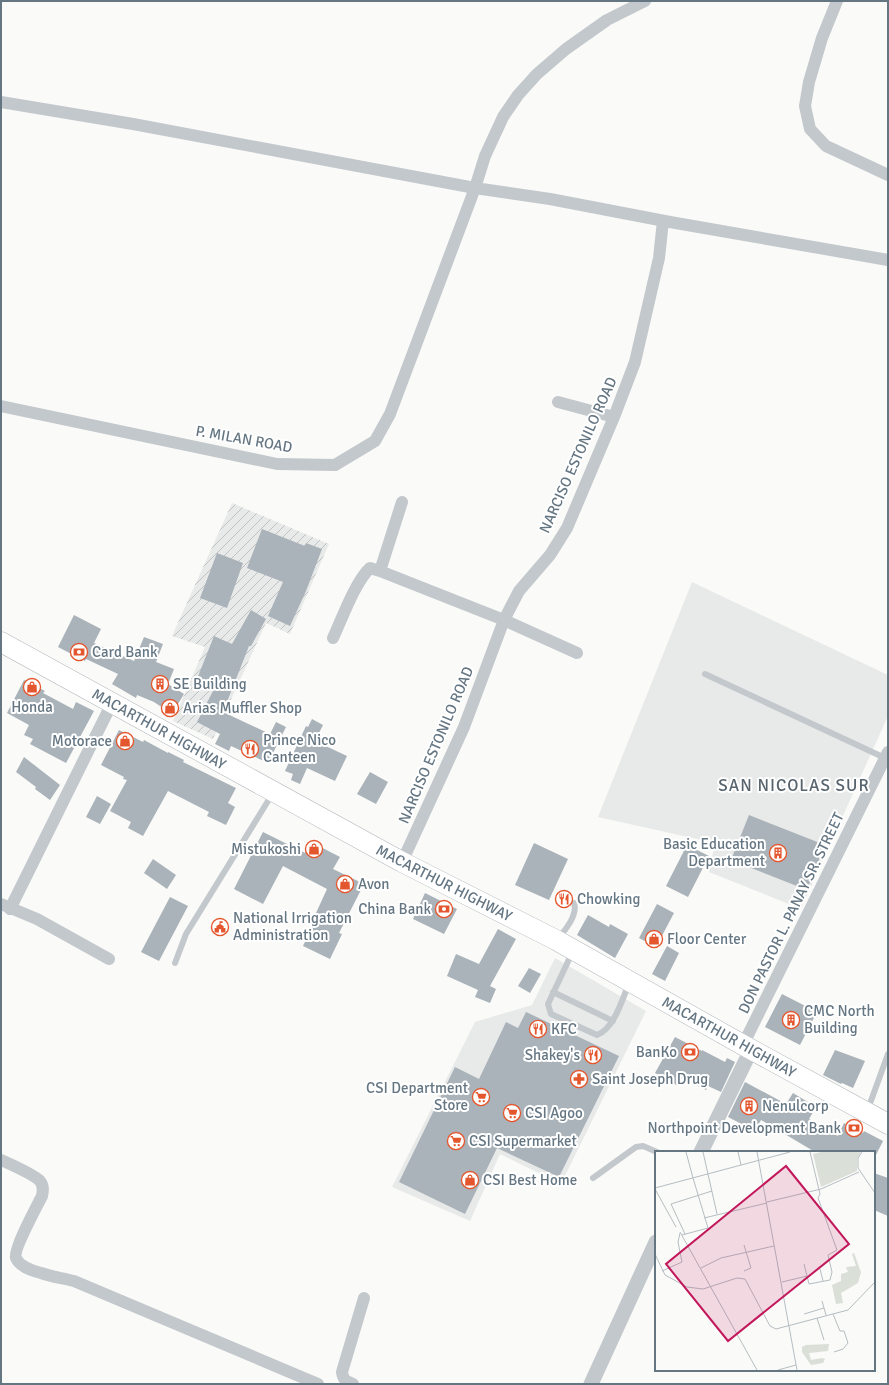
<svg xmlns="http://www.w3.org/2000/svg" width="889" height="1385" viewBox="0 0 889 1385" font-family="Signika,sans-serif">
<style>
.built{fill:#e8e9e9}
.industrial{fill:url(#industrial-furrows)}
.building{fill:#aab3b9}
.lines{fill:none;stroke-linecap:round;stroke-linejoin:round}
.trunk-casing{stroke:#b4b9bd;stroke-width:21}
.service{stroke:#c3c8cc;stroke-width:6}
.minor{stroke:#c3c8cc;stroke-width:12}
.tertiary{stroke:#c3c8cc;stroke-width:15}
.trunk{stroke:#fff;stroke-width:20}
.labels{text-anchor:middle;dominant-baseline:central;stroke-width:4;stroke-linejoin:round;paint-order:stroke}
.street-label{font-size:15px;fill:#657683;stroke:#fff}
.poi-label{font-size:15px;fill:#657683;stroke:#fff;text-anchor:start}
.quarter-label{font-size:17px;letter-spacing:1px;fill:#57646e;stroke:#fff}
.inset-road{fill:none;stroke:#b5bdc2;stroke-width:1}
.view{fill:#c2185b;fill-opacity:0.15;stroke:#c2185b;stroke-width:2}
.inset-edge{fill:none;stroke:#657683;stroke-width:2}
</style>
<defs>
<pattern id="industrial-furrows" width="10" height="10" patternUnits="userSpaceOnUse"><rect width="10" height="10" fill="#e8e9e9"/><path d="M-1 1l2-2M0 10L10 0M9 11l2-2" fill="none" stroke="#c0c1c2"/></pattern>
</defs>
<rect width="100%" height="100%" fill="#fafaf8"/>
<path class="built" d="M692,582L888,675V716L801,909L709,872L715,843L598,817Z
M555,958L646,1011L561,1184L500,1154L470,1221L392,1187L475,1022L532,1005Z"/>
<path class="industrial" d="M232,503L329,544L290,634L266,623L213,739L173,721L205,647L172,636Z"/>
<path class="building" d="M262,529L305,546L306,543L322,549L306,591L290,626L268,616L283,582L247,568Z
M217,553L243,563L227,608L200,598Z
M251,610L266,619L251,646H249L223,712L270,734L276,722L286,727L268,763L231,746L229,751L215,744L220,734L197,722L213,691L195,684L214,636L232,644Z
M74,615L101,629L94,643L134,661L144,637L163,644L156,662L174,669L168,684L184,694L172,714L154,702L137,695L136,698L112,684L118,674L86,659L85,661L58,647Z
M24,680L45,691L43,693L73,709L76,702L94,711L66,763L30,744L33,739L24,735L29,725L7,713Z
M312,719L323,725L315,741L347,756L335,781L307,768L300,784L291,780L293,774L285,771L306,726L308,727Z
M119,730L143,742L144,740L168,753V752L184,760L183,762L236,788L228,803L235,807L226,825L207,816L209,812L168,791L143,836L128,828L131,822L110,811L127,780L123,779L124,777L101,765Z
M24,757L60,785L50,800L35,789L36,787L16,772Z
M370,772L388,782L376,804L357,794Z
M97,796L111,804L100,824L86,817Z
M749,815L825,845L807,890L731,860Z
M263,832L305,853L311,842L340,857L333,869L364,884L339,933L342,934L330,959L303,946L318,914L316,913L327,889L283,866L263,904L234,889Z
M534,843L568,859L549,900L515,885Z
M687,845L709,856L688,897L666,886Z
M153,859L176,875L167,889L144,873Z
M425,893L457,909L444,934L413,919Z
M170,897L188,906L159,961L141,952Z
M657,904L674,913L656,947L639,938Z
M588,915L609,927L610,924L628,934L615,958L577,935Z
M498,929L516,939L490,986L496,989L490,1003L475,997L478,990L447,976L456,954L479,964Z
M667,946L679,953L665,981L652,974Z
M529,968L541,974L530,993L518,986Z
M782,994L817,1012L800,1045L765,1027Z
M526,1012L619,1056L559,1177L497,1148L465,1214L399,1182L455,1067L479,1079L506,1022L518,1028Z
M675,1037L702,1051V1050L725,1062L727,1058L735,1062L721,1092L708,1086L706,1090L682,1078L678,1086L655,1073Z
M835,1050L865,1061L853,1088L842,1083L841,1084L823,1075Z
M745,1082L786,1104L793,1093L816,1107L809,1119L838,1136L844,1123L863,1133L864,1131L883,1141L875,1157L874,1152H815L761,1120L755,1131L728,1117Z
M874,1173L888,1178V1216L874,1210Z"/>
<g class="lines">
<g class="trunk-casing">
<path id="trunk" d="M1,642L402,862L556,940L743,1045L888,1124"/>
</g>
<path class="service" d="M705,674L885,758
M558,938C566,930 578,914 574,903
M572,953L548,1004L551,1014L597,1035C614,1029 622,1000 629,983
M175,963L186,934L268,801L271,793
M553,992L613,1021
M868,1109L888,1054
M593,1178L636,1147L643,1146L657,1152"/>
<path class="minor" d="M837,1L822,38L809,82L805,106L810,129L826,146L888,175
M1,102L133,124L475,188L550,199L670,222L888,260
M558,402L614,417
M1,406L277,464L335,465L375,441L390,414L475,188L485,156L503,117L518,95L537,74L566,49L607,20L645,1
M402,502L380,571L504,620L577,653
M333,638C342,619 355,582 370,568L380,571
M402,862L464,727L504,620L519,591L550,555L567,528L614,417L635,362L659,258L663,221
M1,904L37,919L109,959
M10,909L112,703
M743,1045L888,752
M1,1160C10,1164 34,1175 40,1181C44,1186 43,1191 42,1196C37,1206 13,1250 16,1258C19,1266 33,1271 41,1273C52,1277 63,1278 74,1281L318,1384
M353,1384C346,1381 343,1380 342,1372L364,1298"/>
<path class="tertiary" d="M701,1152L751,1050
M591,1384L656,1242"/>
<use href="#trunk" class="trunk"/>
</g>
<defs>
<g id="bank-ring" transform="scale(0.9)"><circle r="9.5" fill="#fff" stroke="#e4572e" stroke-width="1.5"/><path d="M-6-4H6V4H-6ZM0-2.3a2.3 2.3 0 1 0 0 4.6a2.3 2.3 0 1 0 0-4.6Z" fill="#e4572e"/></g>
<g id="building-ring" transform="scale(0.9)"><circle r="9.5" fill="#fff" stroke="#e4572e" stroke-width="1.5"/><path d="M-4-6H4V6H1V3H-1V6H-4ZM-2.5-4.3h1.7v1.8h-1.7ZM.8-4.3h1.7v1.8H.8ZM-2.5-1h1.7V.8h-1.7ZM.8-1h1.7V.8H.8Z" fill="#e4572e"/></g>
<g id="shop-ring" transform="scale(0.9)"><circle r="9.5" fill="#fff" stroke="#e4572e" stroke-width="1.5"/><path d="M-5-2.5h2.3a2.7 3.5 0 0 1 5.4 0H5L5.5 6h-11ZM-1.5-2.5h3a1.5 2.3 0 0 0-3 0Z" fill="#e4572e"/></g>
<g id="restaurant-ring" transform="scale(0.9)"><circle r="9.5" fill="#fff" stroke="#e4572e" stroke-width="1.5"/><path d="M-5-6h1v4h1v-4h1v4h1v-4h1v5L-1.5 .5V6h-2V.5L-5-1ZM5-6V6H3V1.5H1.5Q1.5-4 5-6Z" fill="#e4572e"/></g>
<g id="civic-ring" transform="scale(0.9)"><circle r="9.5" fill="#fff" stroke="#e4572e" stroke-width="1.5"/><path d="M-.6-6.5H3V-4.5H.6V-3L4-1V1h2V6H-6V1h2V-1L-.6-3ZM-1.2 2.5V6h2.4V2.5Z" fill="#e4572e"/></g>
<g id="pharmacy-ring" transform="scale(0.9)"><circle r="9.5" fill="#fff" stroke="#e4572e" stroke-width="1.5"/><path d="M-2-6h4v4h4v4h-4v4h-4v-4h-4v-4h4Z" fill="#e4572e"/></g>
<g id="supermarket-ring" transform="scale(0.9)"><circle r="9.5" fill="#fff" stroke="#e4572e" stroke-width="1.5"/><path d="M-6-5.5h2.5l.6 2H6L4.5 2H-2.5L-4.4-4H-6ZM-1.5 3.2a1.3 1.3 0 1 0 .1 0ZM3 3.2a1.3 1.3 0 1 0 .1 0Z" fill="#e4572e"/></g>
</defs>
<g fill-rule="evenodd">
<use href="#bank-ring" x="79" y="652"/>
<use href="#building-ring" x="160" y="684"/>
<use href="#shop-ring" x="32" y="687"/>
<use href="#shop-ring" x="170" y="708"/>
<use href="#shop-ring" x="125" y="741"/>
<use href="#restaurant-ring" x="250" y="749"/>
<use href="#shop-ring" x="314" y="849"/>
<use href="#building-ring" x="778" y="853"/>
<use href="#shop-ring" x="345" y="884"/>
<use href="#restaurant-ring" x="564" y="899"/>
<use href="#bank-ring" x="444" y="909"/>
<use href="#civic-ring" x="220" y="927"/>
<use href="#shop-ring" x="654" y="939"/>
<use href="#building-ring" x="791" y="1020"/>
<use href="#restaurant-ring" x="538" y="1029"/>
<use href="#bank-ring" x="690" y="1052"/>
<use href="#restaurant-ring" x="593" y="1055"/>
<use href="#pharmacy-ring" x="579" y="1079"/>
<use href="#supermarket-ring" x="481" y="1097"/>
<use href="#building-ring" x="749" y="1106"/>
<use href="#supermarket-ring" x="512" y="1113"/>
<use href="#bank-ring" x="854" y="1128"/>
<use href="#supermarket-ring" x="456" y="1141"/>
<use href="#shop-ring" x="470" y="1180"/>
</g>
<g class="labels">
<g class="street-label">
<text transform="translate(244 439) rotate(10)">P. MILAN ROAD</text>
<text transform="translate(578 455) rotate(-66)">NARCISO ESTONILO ROAD</text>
<text transform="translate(159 729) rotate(29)">MACARTHUR HIGHWAY</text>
<text transform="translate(436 745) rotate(-67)">NARCISO ESTONILO ROAD</text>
<text transform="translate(444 883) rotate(27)">MACARTHUR HIGHWAY</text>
<text transform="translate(791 913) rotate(-64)">DON PASTOR L. PANAY SR. STREET</text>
<text transform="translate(729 1037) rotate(29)">MACARTHUR HIGHWAY</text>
</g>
<g class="poi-label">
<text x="92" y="652">Card Bank</text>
<text x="173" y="684">SE Building</text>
<text x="32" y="707" text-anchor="middle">Honda</text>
<text x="183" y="708">Arias Muffler Shop</text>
<text x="263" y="740">Prince Nico<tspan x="263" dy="17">Canteen</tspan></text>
<text x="112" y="741" text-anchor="end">Motorace</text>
<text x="765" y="844" text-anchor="end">Basic Education<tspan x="765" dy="17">Department</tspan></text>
<text x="301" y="849" text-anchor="end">Mistukoshi</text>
<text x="358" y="884">Avon</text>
<text x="577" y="899">Chowking</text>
<text x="431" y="909" text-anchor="end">China Bank</text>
<text x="233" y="918">National Irrigation<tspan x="233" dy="17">Administration</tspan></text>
<text x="667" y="939">Floor Center</text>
<text x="804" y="1011">CMC North<tspan x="804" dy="17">Building</tspan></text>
<text x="551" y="1029">KFC</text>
<text x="677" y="1052" text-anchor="end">BanKo</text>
<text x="580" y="1055" text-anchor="end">Shakey's</text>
<text x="592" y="1079">Saint Joseph Drug</text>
<text x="468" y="1088" text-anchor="end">CSI Department<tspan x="468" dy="17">Store</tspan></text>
<text x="762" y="1106">Nenulcorp</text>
<text x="525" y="1113">CSI Agoo</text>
<text x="841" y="1128" text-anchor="end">Northpoint Development Bank</text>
<text x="469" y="1141">CSI Supermarket</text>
<text x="483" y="1180">CSI Best Home</text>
</g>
<g class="quarter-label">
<text x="794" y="785">SAN NICOLAS SUR</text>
</g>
</g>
<g transform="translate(655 1151)">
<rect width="220" height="220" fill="#fafaf8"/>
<path d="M199,102L206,121L203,132L186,142L188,152L181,153L177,134L186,130V123L193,121L191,116L201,115L197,103ZM174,193L173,200L154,202L156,209L167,207L170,208L168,212L156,214L147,201V196L151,194Z" fill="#dadfd7"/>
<path d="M166,1H206L202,8V20L166,36L158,3Z" fill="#dadfd7"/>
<path class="inset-road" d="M31,1L38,27M48,1L62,63M83,1L86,14M102,1L142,219M207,1L203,7V17L220,42M0,37L135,1M0,38L21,76M112,51L166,38L204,21M49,67L112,52M25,81L102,219M30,83L16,53L57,40M27,84L53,77L38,27M0,103L10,124L32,136L48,138L82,127L90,128L115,175L121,178L193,159L220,131M149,113L154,133L175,129L177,121L173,104L182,99L163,47L165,43L155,1M46,117L66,107L119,95M165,118L168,130M7,120L27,111L23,91L25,82M89,120L96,117L89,94M127,131L152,125M167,150L171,164M149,163L169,157M178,163L185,180H189L193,192L188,198L179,201M162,167L169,189M123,219L141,214"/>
<path class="view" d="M131,15L194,93L73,190L11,113Z"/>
<rect width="220" height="220" class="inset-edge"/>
</g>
<rect width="889" height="1385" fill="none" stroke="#657683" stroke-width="4"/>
</svg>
